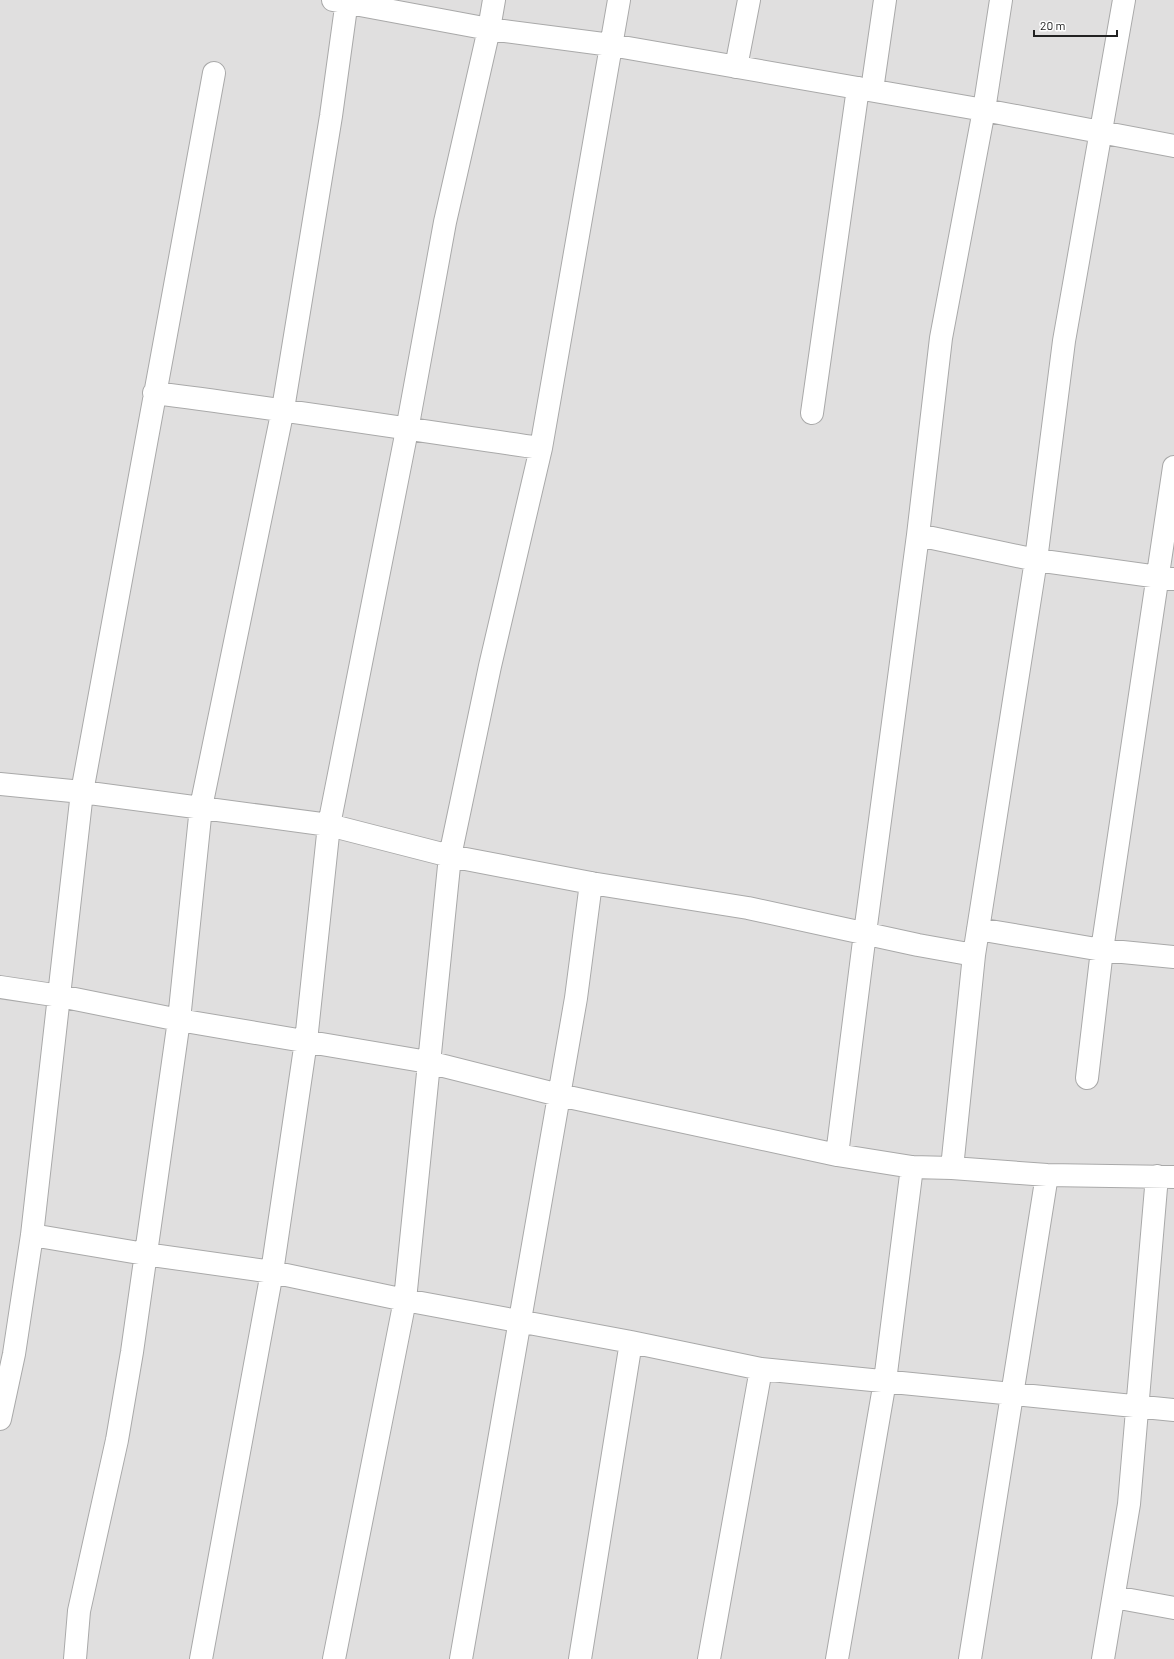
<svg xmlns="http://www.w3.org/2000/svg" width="1174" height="1659" viewBox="0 0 1174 1659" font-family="Barlow,sans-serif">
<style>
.residential{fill:#e0dfdf}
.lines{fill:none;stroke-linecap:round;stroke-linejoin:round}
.minor-casing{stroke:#a9a9a9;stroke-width:24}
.minor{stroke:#fff;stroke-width:22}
</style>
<rect width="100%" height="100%" fill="#f2efe9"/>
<path class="residential" d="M0,0H1174V1659H0Z"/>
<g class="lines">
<g class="minor-casing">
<path id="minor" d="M333,0L489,29L611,45L984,110L1174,146
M736,67L749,0
M872,90L885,0
M154,393C283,409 412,430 541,448
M812,413L858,88
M918,535L1036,560L1174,579
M0,784L82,792L329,825L450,856L591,883L748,908L918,945L974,955
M978,929L1102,950L1174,957
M0,987L60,996L179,1020L428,1062L559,1095L837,1155L912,1167L952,1168L1047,1175L1174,1177
M1087,1078L1102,950L1174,467
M837,1155L865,933L918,535L941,338L984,110L1001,0
M952,1168L974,955L1036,560L1064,341L1124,0
M32,1235L145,1254L272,1272L405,1300L631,1342L761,1369L1174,1410
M0,1419L14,1354L32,1235L82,792L214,73
M1114,1597L1174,1608
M75,1659L79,1611L117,1440L132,1352L179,1020L201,807L283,409L331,116L347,0
M201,1659L272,1272L306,1041L329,825L407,430L445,222L489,29L494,0
M334,1659L405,1300L450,856L490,666L541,448L619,0
M461,1659L576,998L591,883
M580,1659L631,1342
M709,1659L761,1369
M837,1659L885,1381L912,1167
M970,1659L1047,1175
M1103,1659L1129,1504L1157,1176"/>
</g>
<use href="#minor" class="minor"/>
</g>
<path d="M1034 30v6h83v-6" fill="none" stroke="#222222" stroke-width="2"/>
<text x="1040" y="30" font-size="12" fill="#222222" stroke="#ffffff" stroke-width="3" paint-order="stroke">20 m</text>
</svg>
